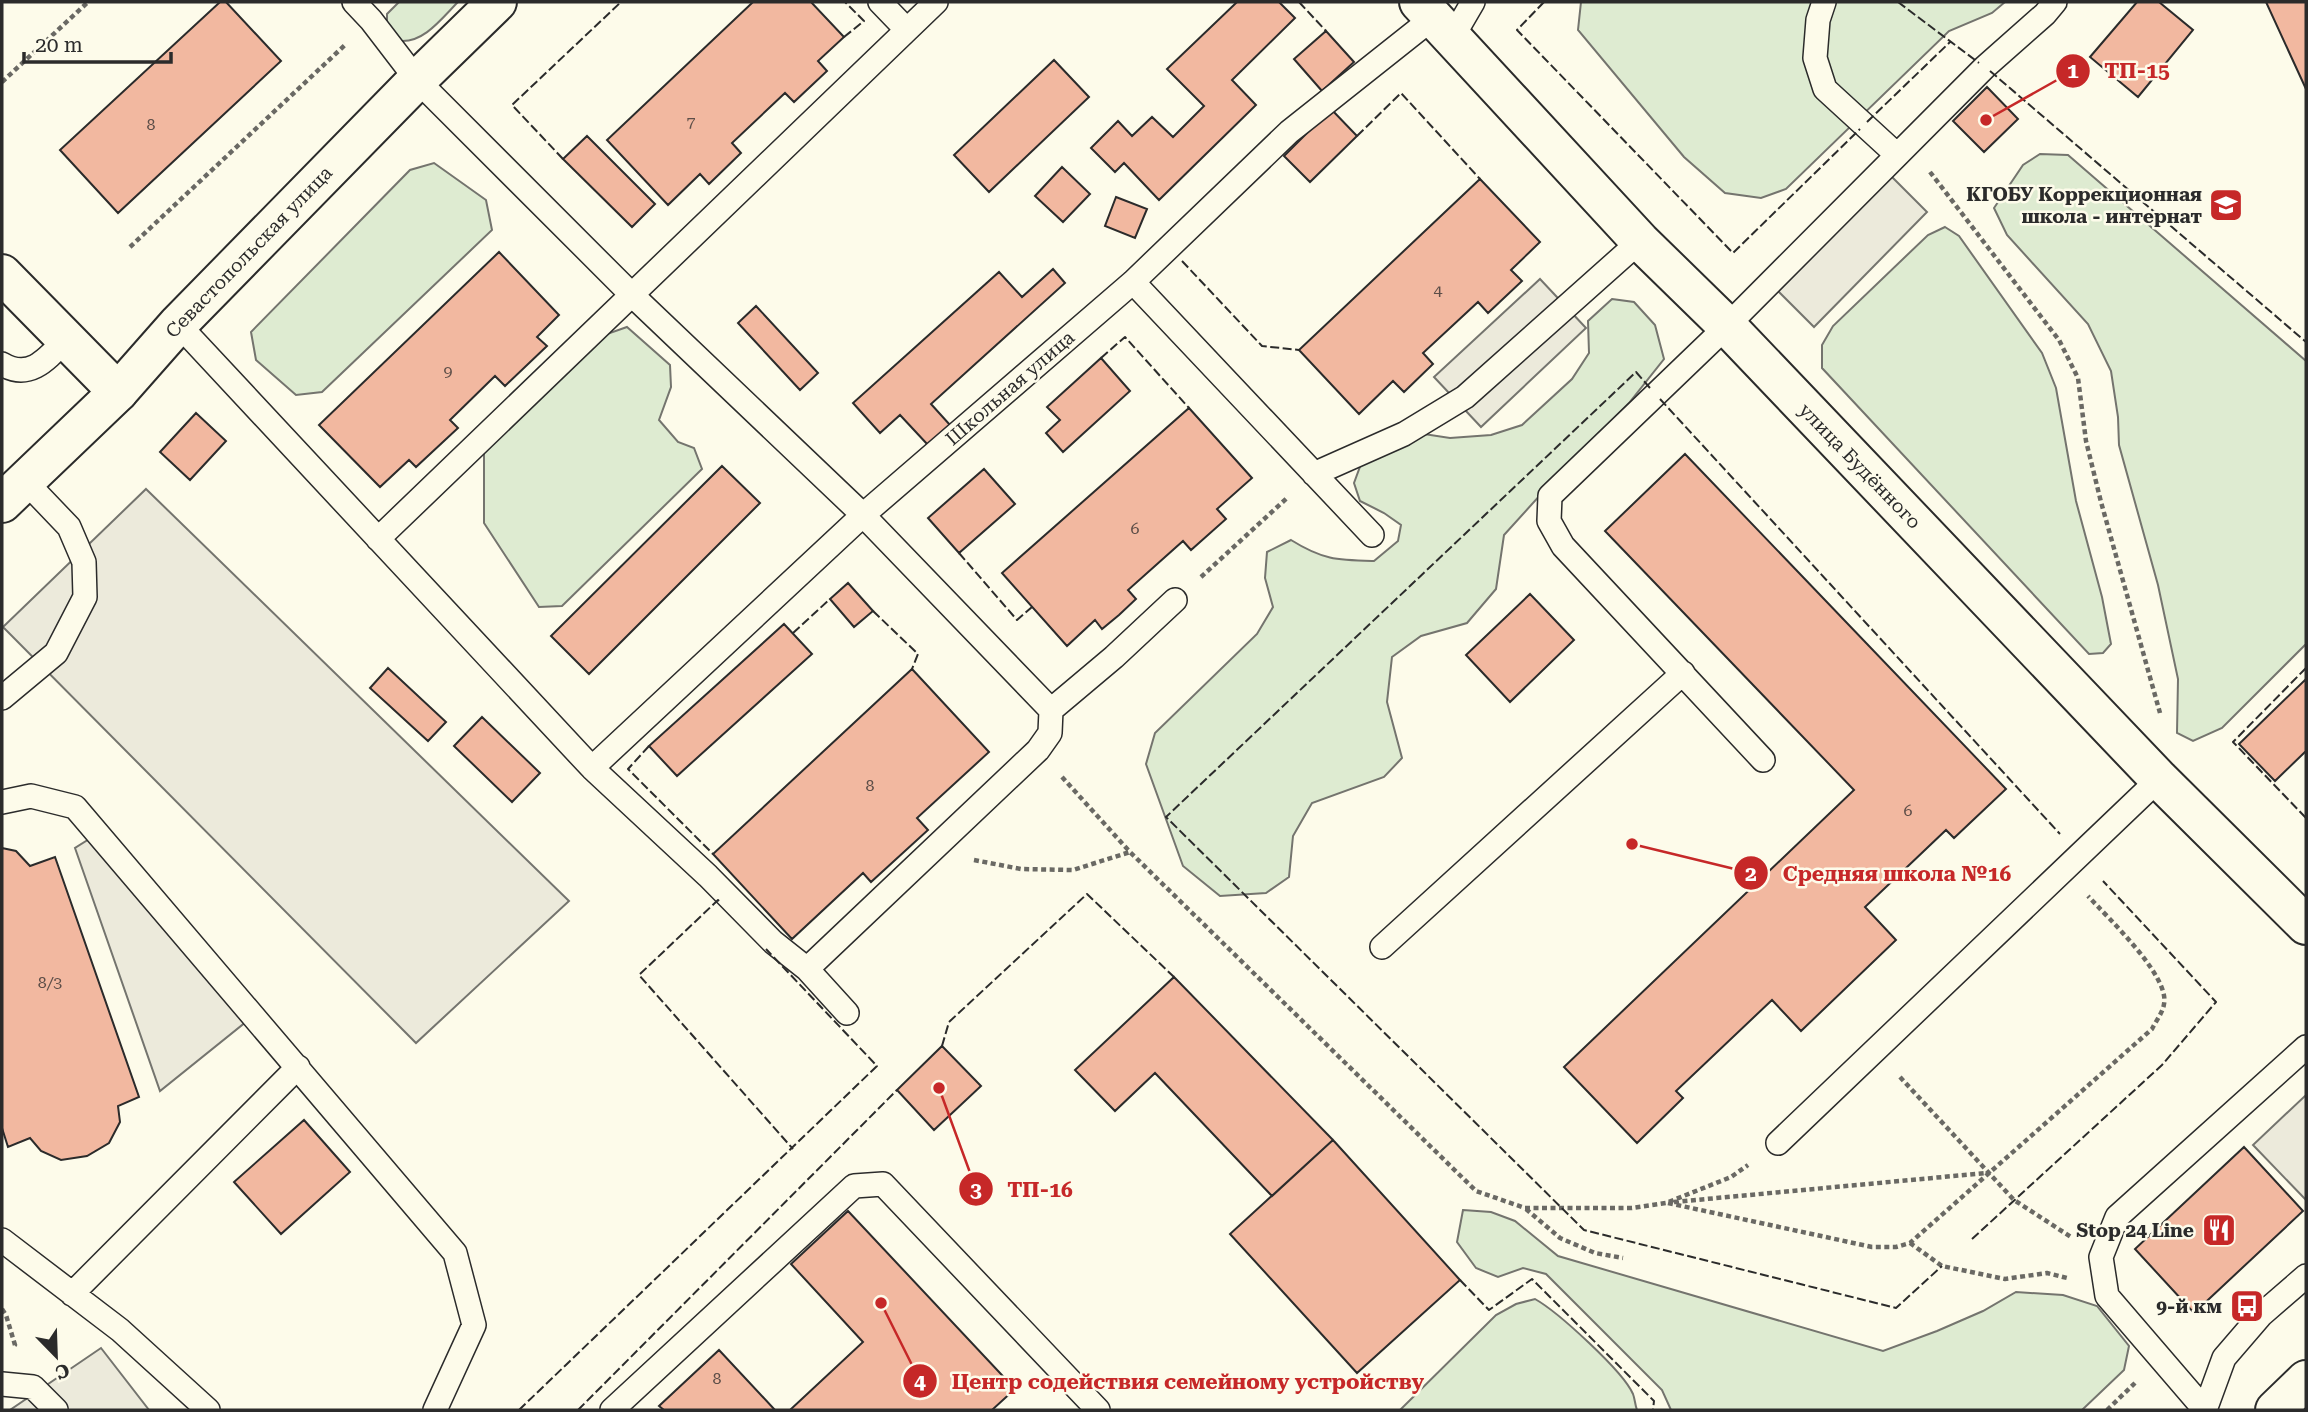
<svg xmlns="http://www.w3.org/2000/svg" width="2308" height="1412" viewBox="0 0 2308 1412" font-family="'Roboto Serif',serif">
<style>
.green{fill:#deebd1;stroke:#74746e;stroke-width:2}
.parking{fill:#eceadb;stroke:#74746e;stroke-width:2}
.building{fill:#f2b8a0;stroke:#2b2b2b;stroke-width:2}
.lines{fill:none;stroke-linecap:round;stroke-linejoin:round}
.service-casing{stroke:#2b2b2b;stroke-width:26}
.tertiary-casing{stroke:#2b2b2b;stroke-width:42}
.secondary-casing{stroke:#2b2b2b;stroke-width:42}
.primary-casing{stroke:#2b2b2b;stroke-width:42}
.path{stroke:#6a6964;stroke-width:4.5;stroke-dasharray:5 3.5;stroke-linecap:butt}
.service{stroke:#fdfbea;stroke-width:23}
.tertiary{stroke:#fdfbea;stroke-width:38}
.secondary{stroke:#fdfbea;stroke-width:38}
.primary{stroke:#fdfbea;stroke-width:38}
.fence{stroke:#2b2b2b;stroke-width:2;stroke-dasharray:9 3.5;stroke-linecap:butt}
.labels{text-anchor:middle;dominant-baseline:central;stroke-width:5;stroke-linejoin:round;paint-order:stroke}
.number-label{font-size:16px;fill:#5d4e48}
.poi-label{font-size:19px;font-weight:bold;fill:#2b2b2b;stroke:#fdfbea;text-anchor:end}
.street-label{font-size:19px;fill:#2b2b2b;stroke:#fdfbea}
.leader{fill:none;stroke:#c62828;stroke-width:2.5}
.callout-dot{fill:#c62828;stroke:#fdfbea;stroke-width:2.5}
.mark-label{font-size:21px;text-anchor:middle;font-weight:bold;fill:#fff}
.callout-label{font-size:21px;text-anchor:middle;font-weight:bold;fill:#c62828;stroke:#fdfbea;stroke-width:5;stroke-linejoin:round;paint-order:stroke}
</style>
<rect width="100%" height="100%" fill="#fdfbea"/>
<path class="green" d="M399,2H458C442,18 424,43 400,41L387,25V14Z
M1581,2H2005L1992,13L1949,31L1786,189L1761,198L1725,193L1684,157L1578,30Z
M2040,154L2068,155L2306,361V644L2222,728L2193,741L2177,733L2178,679L2158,585L2119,445L2118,417L2111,371L2088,324L2007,235L1994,208L2023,165Z
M434,163L486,200L492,230L322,392L296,395L256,360L251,332L410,170Z
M1945,227L1959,236L2042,353L2056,388L2076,501L2102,597L2111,644L2103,653L2089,654L1822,368V345L1833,326L1928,235Z
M1612,299L1634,302L1655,325L1664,359L1629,403L1571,461L1504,535L1496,589L1467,623L1421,636L1392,657L1387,702L1402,758L1384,777L1312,803L1293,836L1289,877L1266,893L1220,896L1183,866L1146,764L1155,733L1257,634L1273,607L1265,578L1267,552L1291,540C1323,560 1337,560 1374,561L1398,541L1401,525L1384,513L1360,501L1354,483L1361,464L1424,434L1450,438L1491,435L1522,425L1572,379L1589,353L1588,321Z
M627,327L670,365L671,387L659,420L678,442L694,448L702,469L562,606L539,607L484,523V452L604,335Z
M1463,1210L1491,1212L1515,1221L1558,1256L1883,1351L1937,1331L1983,1311L2016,1292L2063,1295L2097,1306L2129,1346L2124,1370L2082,1410H1671L1662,1390L1546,1274L1523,1268L1498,1277L1476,1268L1457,1242Z
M1535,1299C1558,1312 1623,1371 1633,1394C1635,1399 1635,1405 1637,1410H1400L1496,1315L1516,1304Z"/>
<path class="parking" d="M1891,176L1927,212L1814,327L1778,291Z
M1540,279L1586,328L1481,427L1434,377Z
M146,489L569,901L416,1043L3,627Z
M94,836L247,1021L160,1091L75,848Z
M2306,1095V1200L2253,1145Z
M101,1348L149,1410H10Z"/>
<path class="building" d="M220,2H226L281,61L118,213L60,150Z
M753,2H811L844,37L818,61L827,71L794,102L785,93L732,143L741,153L709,184L700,174L668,205L607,140Z
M1237,2H1279L1295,18L1232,80L1256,105L1159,200L1124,163L1115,172L1091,148L1118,121L1132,136L1152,117L1173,137L1204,106L1167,69Z
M2137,2H2159L2193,30L2138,97L2090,57Z
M2266,2H2306V89Z
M1326,31L1354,62L1322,91L1294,59Z
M1054,60L1089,97L989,192L954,155Z
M1987,87L2018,119L1984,152L1953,121Z
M1331,109L1357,136L1310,182L1284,156Z
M587,136L655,204L632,227L563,159Z
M1062,167L1090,194L1063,222L1035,196Z
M1480,179L1540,242L1511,270L1522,281L1488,313L1478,302L1423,353L1433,364L1404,392L1393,381L1359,414L1299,350Z
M1116,197L1147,209L1135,238L1105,226Z
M499,252L559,315L537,337L547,346L505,386L495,376L450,420L458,428L416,467L409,460L380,487L319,425Z
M1053,269L1065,283L931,404L950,425L928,445L900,415L880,433L853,403L999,272L1022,297Z
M756,306L818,373L800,390L738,323Z
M1101,358L1130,391L1063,452L1046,433L1060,420L1047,407Z
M1189,408L1252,478L1217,509L1226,519L1191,550L1183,541L1128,590L1136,599L1119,615L1102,629L1095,620L1067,646L1002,573Z
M196,413L226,441L190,480L160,452Z
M1685,454L2006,789L1954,838L1946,830L1865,907L1896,940L1801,1031L1772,1000L1676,1091L1683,1098L1637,1143L1564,1067L1854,790L1605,531Z
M722,466L760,503L589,674L551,636Z
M984,469L1015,504L959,553L928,518Z
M848,583L873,611L854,627L830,599Z
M1530,594L1574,640L1510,702L1466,655Z
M784,624L812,654L677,776L649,746Z
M388,668L446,722L428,741L370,688Z
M912,669L989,752L917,818L928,830L871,882L863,873L792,939L713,854Z
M2306,679V751L2275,781L2239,744Z
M482,717L540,773L512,802L454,746Z
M2,848L16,851L30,866L55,857L139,1097L118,1106L120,1122L109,1143L87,1156L61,1160L41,1151L30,1138L8,1147L2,1128Z
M1174,977L1333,1140L1272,1196L1155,1073L1115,1111L1075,1070Z
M942,1046L981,1086L934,1130L897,1090Z
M304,1120L350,1172L281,1234L234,1182Z
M1333,1140L1460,1280L1357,1373L1230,1234Z
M2244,1147L2303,1211L2194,1313L2135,1249Z
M848,1211L1015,1389L992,1410H790L863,1342L791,1264Z
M719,1350L775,1410H664L659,1406Z"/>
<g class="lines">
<g class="service-casing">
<path id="service" d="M354,2L371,20L417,80L631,294L863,515L1051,710L1050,733L1038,750L807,969
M880,2L906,29
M1824,2L1818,20L1815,58L1825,89L1897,155
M1452,38L1473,2
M1133,282L1372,535
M178,324L592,768L708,876L773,942L807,969L847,1013
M2,364C30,381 48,358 66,339
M1314,474L1404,434L1465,397L1640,241
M378,539L936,2
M2,698L56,653L85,597L84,562L69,527L25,481
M1051,710L1114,657L1175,600
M1763,760L1563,546L1549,521L1550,496L1727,326L1985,67L2045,14L2055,2
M592,768L863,515L1133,282L1289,132L1434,17
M2,802L31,796L75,807L455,1253L474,1325L435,1410
M1382,947L1683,673
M1778,1143L2159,779
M2,1240L120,1330L208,1410
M72,1294L298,1067
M2,1384L33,1387L56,1410
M612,1410L854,1186L883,1184L1098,1410
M2205,1410L2107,1296L2101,1257L2117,1217L2306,1047
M2205,1410L2224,1358L2261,1315L2306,1276"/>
</g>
<g class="tertiary-casing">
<path id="tertiary" d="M2,274L118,392"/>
</g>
<g class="secondary-casing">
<path id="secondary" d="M1419,2L1640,241L1727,326L2159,779L2306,925
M2,503L118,392L178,324L417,80L497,2"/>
</g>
<g class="primary-casing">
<path id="primary" d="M2275,1410L2306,1380"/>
</g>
<path class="path" d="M2,82L88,2
M1930,172L2059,340L2078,378L2086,441L2101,502L2160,713
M130,247L345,45
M1201,577L1287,498
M1062,777L1130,852L1476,1191L1525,1208H1632L1666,1203L1731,1177L1748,1165
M974,860L1021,869L1073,870L1130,852
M1900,1077L2014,1200L2071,1237
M1674,1202L1986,1173
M1668,1203L1872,1247H1896L1910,1243L2152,1029C2156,1021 2163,1012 2164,1004C2170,976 2107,917 2088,896
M1526,1209L1560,1238L1595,1253L1623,1258
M1910,1243L1942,1266L2005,1279L2047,1273L2067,1278
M2,1309L6,1315L15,1345L13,1347
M2107,1410L2135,1383"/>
<use href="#service" class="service"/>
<use href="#tertiary" class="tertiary"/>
<use href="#secondary" class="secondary"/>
<use href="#primary" class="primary"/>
<path class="fence" d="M1299,2L1326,31
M1544,2L1517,30L1733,253L1860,129
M1898,2L1979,63
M844,37L864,21L845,2
M1990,71L2306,342
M1867,122L1950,42
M1357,136L1401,93L1480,179
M563,159L512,105L621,2
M1182,261L1262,346L1299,350
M1101,358L1125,337L1189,408
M1650,388L1636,372L1166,817L1584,1230L1896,1308L1942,1266
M1660,399L2060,834
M959,553L1017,620L1032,607
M873,611L918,654L912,669
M793,633L830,599
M2306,668L2233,742L2306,818
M649,746L628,769L713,854
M719,901L718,900L639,975L793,1149
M942,1046L949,1022L1087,894L1174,977
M1972,1239L2162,1065L2216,1002L2103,881
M1460,1280L1489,1310L1532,1279L1654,1401L1653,1410
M519,1410L877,1066L766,949
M578,1410L897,1090"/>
</g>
<defs>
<g id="school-square" transform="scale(1.75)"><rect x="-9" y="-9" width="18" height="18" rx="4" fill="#c62828" stroke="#fdfbea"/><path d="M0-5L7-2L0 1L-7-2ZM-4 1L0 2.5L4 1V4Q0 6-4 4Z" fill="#fff"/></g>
<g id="restaurant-square" transform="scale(1.75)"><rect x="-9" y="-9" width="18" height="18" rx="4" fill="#c62828" stroke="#fdfbea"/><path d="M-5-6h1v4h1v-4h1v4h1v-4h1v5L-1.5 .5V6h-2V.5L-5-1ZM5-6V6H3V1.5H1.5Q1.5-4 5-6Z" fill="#fff"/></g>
<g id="bus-square" transform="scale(1.75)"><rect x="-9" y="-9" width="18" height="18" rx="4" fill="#c62828" stroke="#fdfbea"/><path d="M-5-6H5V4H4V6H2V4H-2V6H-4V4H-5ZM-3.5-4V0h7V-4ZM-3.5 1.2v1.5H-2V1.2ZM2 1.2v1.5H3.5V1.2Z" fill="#fff"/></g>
</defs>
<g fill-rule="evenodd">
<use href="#school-square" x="2226" y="205"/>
<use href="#restaurant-square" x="2219" y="1230"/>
<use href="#bus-square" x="2247" y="1306"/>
</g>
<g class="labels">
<g class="number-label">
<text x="691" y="121">7</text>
<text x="151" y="124">8</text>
<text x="1438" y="290">4</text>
<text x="448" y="371">9</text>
<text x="1135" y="528">6</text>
<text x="870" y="785">8</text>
<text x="1908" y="810">6</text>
<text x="50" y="982">8/3</text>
<text x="717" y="1378">8</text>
</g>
<g class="poi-label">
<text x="2202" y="194">КГОБУ Коррекционная<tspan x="2202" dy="22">школа - интернат</tspan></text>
<text x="2194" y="1230">Stop 24 Line</text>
<text x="2222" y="1306">9-й км</text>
</g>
<g class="street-label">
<text transform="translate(249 252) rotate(-46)">Севастопольская улица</text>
<text transform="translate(1010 388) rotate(-41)">Школьная улица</text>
<text transform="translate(1860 466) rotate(46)">улица Будённого</text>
</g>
</g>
<path class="leader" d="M1986 120L2073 71M1632 844L1751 873M939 1088L976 1189M881 1303L920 1381"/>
<g class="callout-dot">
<circle cx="1986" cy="120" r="7"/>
<circle cx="1632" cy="844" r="7"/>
<circle cx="939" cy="1088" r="7"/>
<circle cx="881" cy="1303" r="7"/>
<circle cx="2073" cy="71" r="18"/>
<circle cx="1751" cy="873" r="18"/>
<circle cx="976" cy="1189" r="18"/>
<circle cx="920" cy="1381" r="18"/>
</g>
<g class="mark-label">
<text x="2073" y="78">1</text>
<text x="1751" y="881">2</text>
<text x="976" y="1197">3</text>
<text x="920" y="1389">4</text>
</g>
<g class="callout-label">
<text x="2137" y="78">ТП-15</text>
<text x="1897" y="881">Средняя школа №16</text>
<text x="1040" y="1197">ТП-16</text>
<text x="1188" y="1389">Центр содействия семейному устройству</text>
</g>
<rect width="2308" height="1412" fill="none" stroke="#2b2b2b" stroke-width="7"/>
<g transform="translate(56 1356) rotate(157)" stroke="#fdfbea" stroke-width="5" paint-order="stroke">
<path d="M0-5L12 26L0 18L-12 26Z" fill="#2b2b2b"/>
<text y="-10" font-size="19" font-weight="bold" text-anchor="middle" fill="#2b2b2b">С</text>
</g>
<path d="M24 52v10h147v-10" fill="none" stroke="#2b2b2b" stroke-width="3.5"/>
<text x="35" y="52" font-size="21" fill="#2b2b2b" stroke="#fdfbea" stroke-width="5" paint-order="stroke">20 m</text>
</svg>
